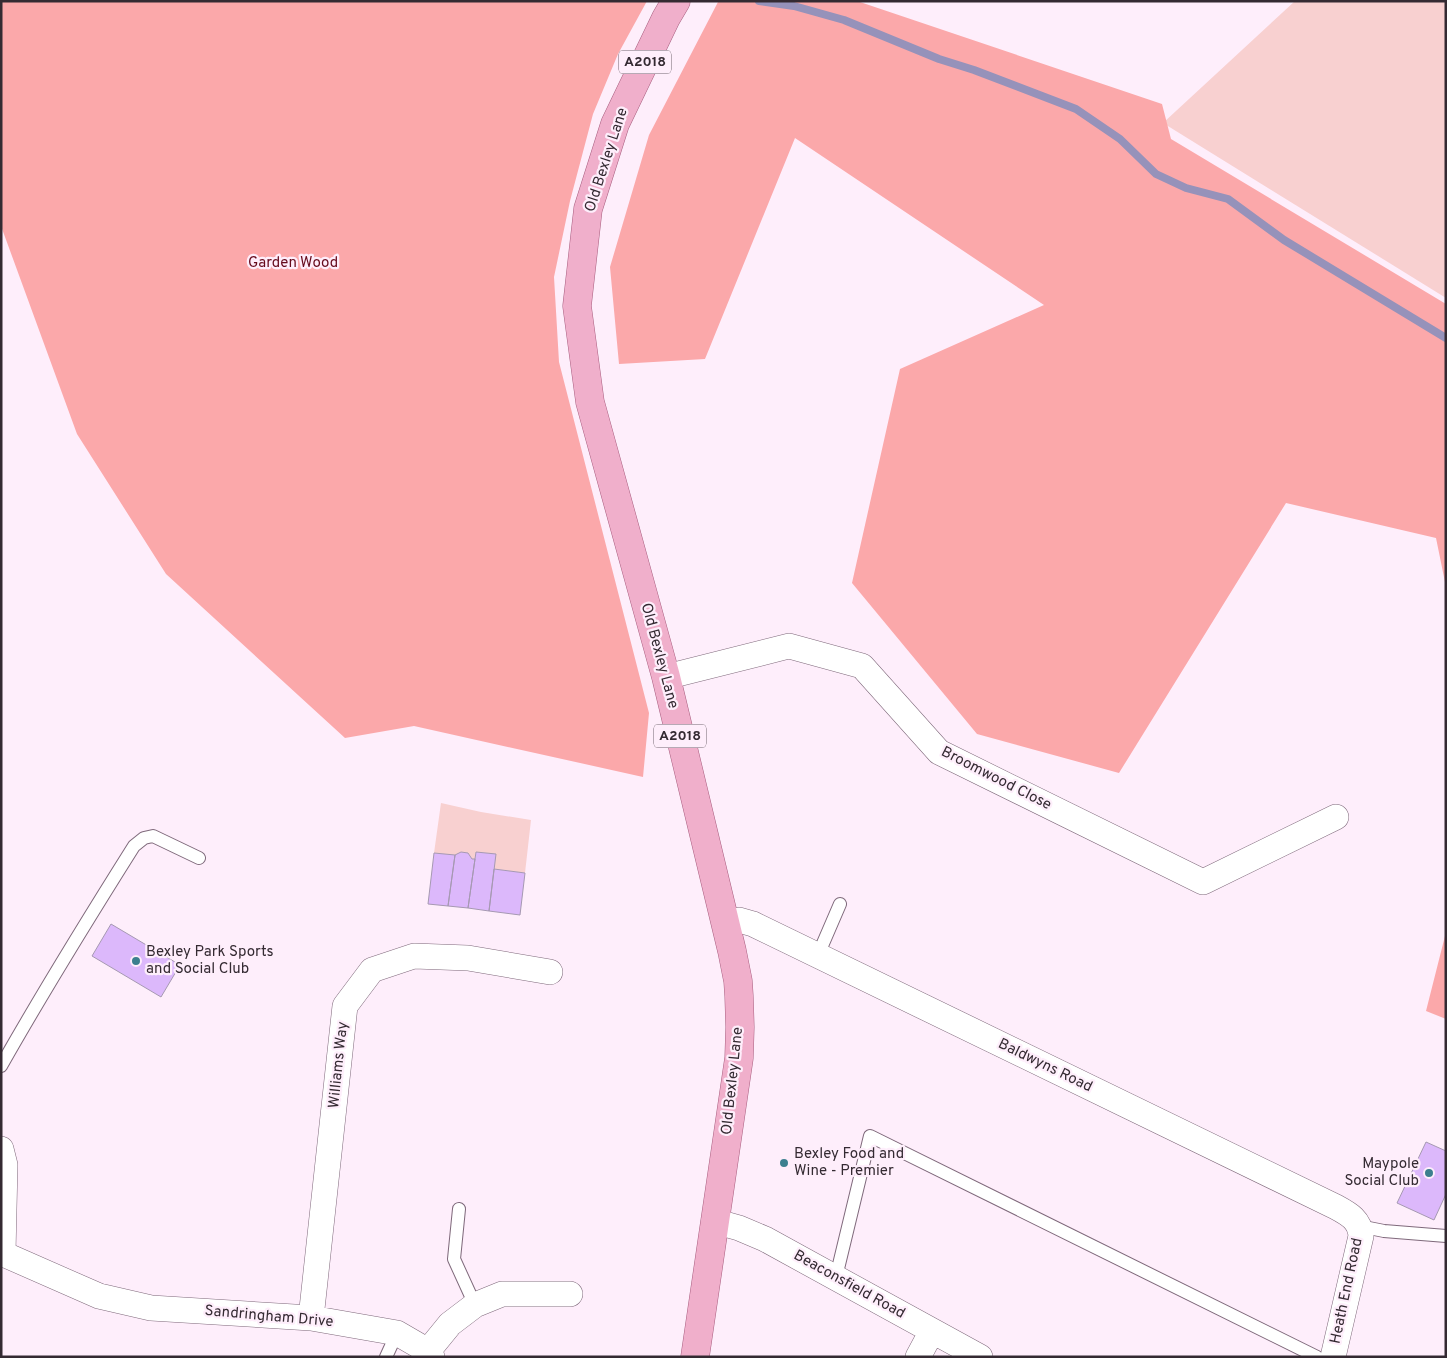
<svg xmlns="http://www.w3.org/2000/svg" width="1447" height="1358" viewBox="0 0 1447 1358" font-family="Overpass,sans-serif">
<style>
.green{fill:#f8d0d0}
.forest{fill:#fba8aa}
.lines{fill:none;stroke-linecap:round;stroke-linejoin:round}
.stream{stroke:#9692ba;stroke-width:8}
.building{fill:#dcb8fb;stroke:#a699b2}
.lane-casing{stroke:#7f697b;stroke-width:14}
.street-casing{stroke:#7f697b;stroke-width:26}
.primary-casing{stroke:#a85e7f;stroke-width:29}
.lane{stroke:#fff;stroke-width:12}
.street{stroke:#fff;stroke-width:25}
.primary{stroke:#f0afcb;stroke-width:28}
.poi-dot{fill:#3c7f8f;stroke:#feeefb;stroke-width:2}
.labels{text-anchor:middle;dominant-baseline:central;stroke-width:4.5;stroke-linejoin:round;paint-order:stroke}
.shield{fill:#feeefb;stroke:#71656e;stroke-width:1}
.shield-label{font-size:14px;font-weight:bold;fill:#342a32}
.street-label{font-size:15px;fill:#342a32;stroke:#feeefb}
.park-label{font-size:15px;fill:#660a1c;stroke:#feeefb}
.poi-label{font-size:15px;fill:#342a32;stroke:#feeefb;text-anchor:start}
</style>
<rect width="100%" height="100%" fill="#feeefb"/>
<path class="green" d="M1295,1H1446V298L1163,123Z
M441,803L481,812L531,820L525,873L494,869L495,854L476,852L475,859H472L468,853L456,856L434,853Z"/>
<path class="forest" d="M1,1H647L618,54L593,114L570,201L554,277L559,362L649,713L643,777L414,726L345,738L166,574L77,434L1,226Z
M721,1H857L1162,104L1171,139L1446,304V587L1436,538L1286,503L1119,773L977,734L852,583L900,369L1044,305L795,138L705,359L619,364L610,267L649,135L718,2Z
M1446,932V1019L1426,1011Z"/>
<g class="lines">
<path class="stream" d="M759,1L794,6L844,20L939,59L974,70L1076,109L1120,139L1156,174L1186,188L1228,199L1284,240L1446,338"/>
</g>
<path class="building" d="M461,852L468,853L472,859H475L468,908L448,906L455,855Z
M476,852L496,854L489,911L468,908Z
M434,853L455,855L448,906L428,904Z
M494,869L525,873L520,915L489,911Z
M111,924L180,965L161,997L92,956Z
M1426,1142L1446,1151V1194L1434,1220L1397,1203Z"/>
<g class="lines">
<g class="lane-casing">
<path id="lane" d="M818,955L840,904
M1,1066C43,992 88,919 134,846L144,838L153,836L199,858
M459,1209L454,1259L475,1305
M1359,1226L1384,1231L1446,1236
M836,1277L870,1136L1317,1357
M386,1357L397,1333"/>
</g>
<g class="street-casing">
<path id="street" d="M666,677L789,646L862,666L939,752L1203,882L1336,817
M726,922L739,920L753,924L1336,1207C1349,1214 1360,1220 1361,1236L1333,1357
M1,1149L5,1165L3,1253
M714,1221L739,1228L765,1239L980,1357
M1,1253L99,1296L151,1308L311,1318L397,1333L428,1351L432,1357
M311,1318L345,1006L372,970L414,956L468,958L550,972
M428,1351L450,1324L475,1305L502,1294H570
M918,1357L932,1331"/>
</g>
<g class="primary-casing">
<path id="primary" d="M676,1L666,18L615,124L588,209L577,306L590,402L666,677L732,951L738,981L739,996L740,1027L739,1058L695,1357"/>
</g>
<use href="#lane" class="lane"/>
<use href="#street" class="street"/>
<use href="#primary" class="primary"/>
</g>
<g class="poi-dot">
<circle cx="136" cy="961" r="5"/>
<circle cx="784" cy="1163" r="5"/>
<circle cx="1429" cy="1173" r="5"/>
</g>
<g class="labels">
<g class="shield">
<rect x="619" y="50.5" width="52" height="23" rx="4"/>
<rect x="654" y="724.5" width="52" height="23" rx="4"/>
</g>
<g class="shield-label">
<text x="645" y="62">A2018</text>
<text x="680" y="736">A2018</text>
</g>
<g class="street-label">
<text transform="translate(607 160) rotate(-72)">Old Bexley Lane</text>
<text transform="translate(659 656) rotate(75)">Old Bexley Lane</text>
<text transform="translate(996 779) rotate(27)">Broomwood Close</text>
<text transform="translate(339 1065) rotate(-84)">Williams Way</text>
<text transform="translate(1045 1066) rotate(26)">Baldwyns Road</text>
<text transform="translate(733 1081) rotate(-84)">Old Bexley Lane</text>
<text transform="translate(849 1285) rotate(29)">Beaconsfield Road</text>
<text transform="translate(1347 1291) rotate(-78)">Heath End Road</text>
<text transform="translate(269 1317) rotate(5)">Sandringham Drive</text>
</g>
<g class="park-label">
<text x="293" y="263">Garden Wood</text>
</g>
<g class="poi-label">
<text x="146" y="952">Bexley Park Sports<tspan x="146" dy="17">and Social Club</tspan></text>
<text x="794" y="1154">Bexley Food and<tspan x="794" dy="17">Wine - Premier</tspan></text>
<text x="1419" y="1164" text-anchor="end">Maypole<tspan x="1419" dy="17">Social Club</tspan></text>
</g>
</g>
<rect width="1447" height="1358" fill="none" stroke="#342a32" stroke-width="5"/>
</svg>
